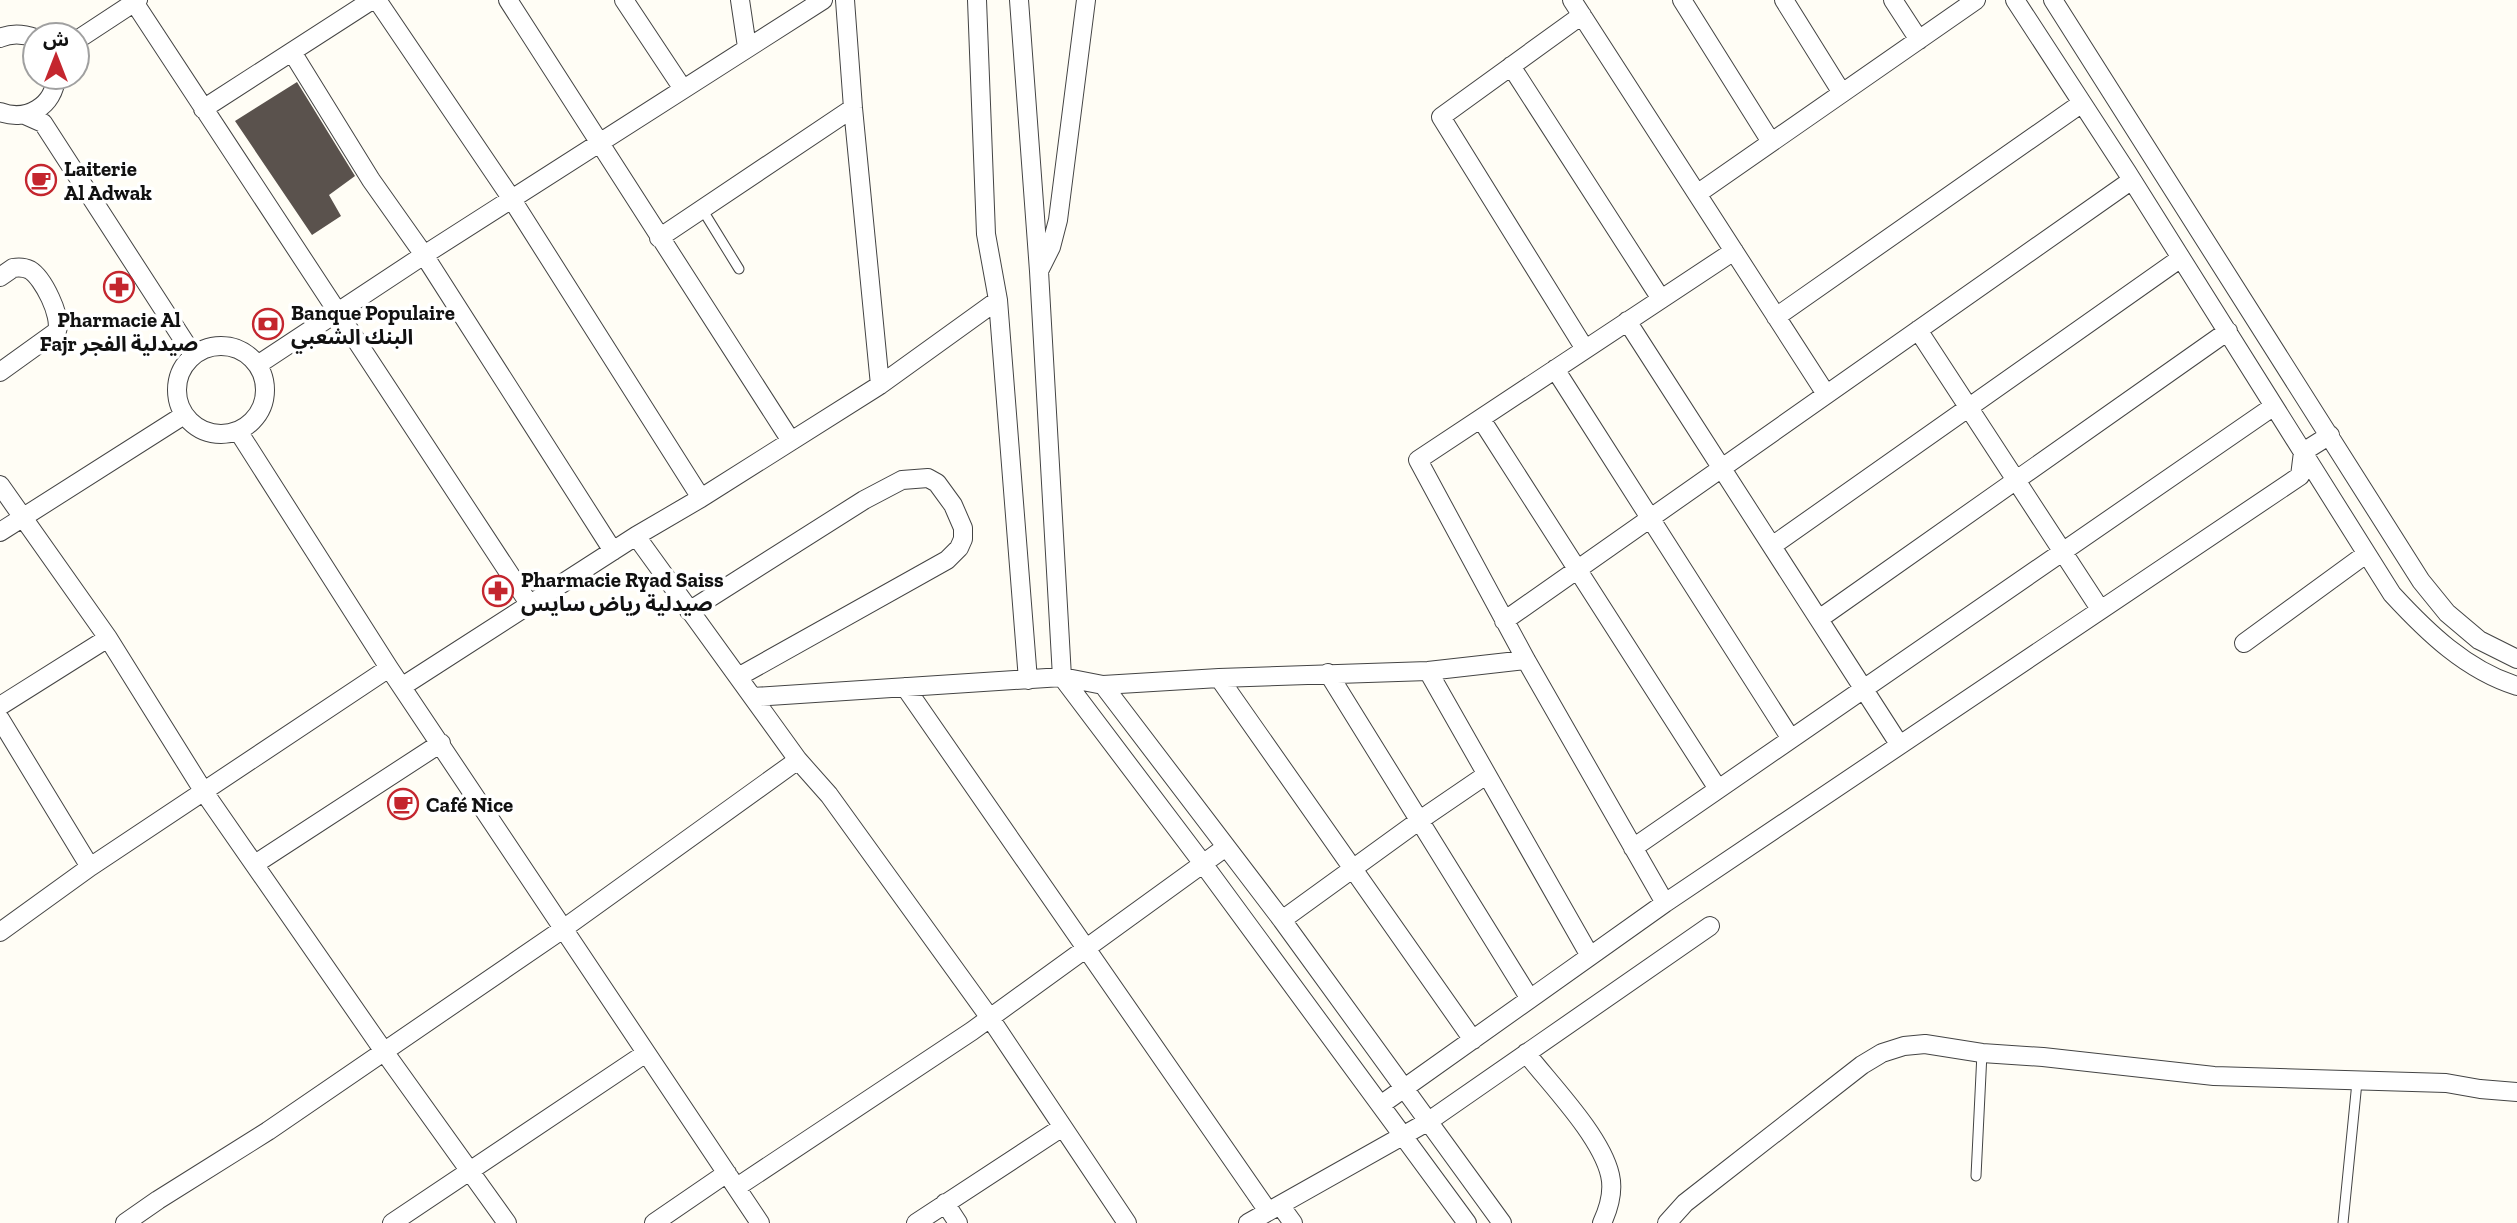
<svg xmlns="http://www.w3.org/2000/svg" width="2517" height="1223" viewBox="0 0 2517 1223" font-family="'Zilla Slab','Noto Sans Arabic',serif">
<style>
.building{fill:#5a524d}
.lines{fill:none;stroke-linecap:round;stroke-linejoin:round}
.lane-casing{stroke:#444;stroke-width:11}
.street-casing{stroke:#444;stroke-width:20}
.lane{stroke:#fff;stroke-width:9}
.street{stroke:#fff;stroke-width:18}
.labels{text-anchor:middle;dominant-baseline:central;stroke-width:7;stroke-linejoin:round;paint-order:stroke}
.poi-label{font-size:21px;font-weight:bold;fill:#111;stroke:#fff;text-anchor:start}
</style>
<rect width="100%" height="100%" fill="#fffdf5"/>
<path class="building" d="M297,82L355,176L329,195L341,216L312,235L235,121Z"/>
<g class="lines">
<g class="lane-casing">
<path id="lane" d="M702,209L739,269
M1976,1176L1982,1053
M2343,1223L2357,1082"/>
</g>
<g class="street-casing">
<path id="street" d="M377,0L511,198L701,498
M508,0L791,441
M624,0L683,89
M740,0L747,47
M845,0L853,108L880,385
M977,0L986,234L998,300L1028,680
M1019,0L1039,271L1062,677L1204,865L1467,1223
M1572,0L1826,394
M1682,0L1771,142
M1784,0L1842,93
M1893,0L1919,40
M2015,0L2127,172L2392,594C2427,632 2466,670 2517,686
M2053,0L2421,581L2447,613L2479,640L2517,659
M134,2L530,605
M1582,15L1441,117L1585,349
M0,38C11,33 24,34 35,38
M77,40L138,0
M292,52L371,180L424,255L613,551
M1511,66L1661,299
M203,109L372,0
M0,112C27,122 54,106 56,77
M25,115L43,123L193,355
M1697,194L1976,0
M659,238L853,108
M1039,271L1051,247L1058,220L1086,0
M0,277L13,268C19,267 24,267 30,270C43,278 62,316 57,331L0,372
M1776,317L2082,103
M1627,321L1899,744
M1918,330L2100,609
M177 390a44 44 0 1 1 88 0a44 44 0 1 1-88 0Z
M259,364L424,255L823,0
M1555,369L1791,739
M1481,419L1718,789
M238,431L389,668L760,1223
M0,485L108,638L204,792L383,1050L507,1223
M0,532L184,415
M636,536L798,760L829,795L990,1018L1127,1223
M1772,546L2181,258
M689,611L864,500L902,480L928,478L937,483L953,505L963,528V539L959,548L947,560L738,677
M1819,619L2228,331
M1504,621L2132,180
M2244,643L2366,554
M1428,671L1590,956
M1328,673L1530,999
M1219,678L1473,1040
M1103,685L1282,920L1502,1223
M403,686L636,536L701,498L880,385L998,300
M905,687L1268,1211
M753,697L1062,677L1103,685L1219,678L1428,671L1526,660
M0,706L108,638
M0,719L90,867
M1633,848L2274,406
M255,864L441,743
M1665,903L1526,660L1418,460L1734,251
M1282,920L1420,820L1486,775
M0,932L90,867L389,668
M1526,1053C1551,1085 1601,1136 1610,1175C1614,1192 1609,1208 1602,1223
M1382,1104L1665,903L2300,476L2303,452L2330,435
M737,1187L972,1031L1226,847
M945,1203L958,1223
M1280,1205L1293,1223
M125,1223L158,1200L268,1131L563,929L798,760
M392,1223L646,1053
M654,1223L727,1173
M916,1223L1061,1128
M1248,1223L1429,1121L1710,926
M1667,1223L1685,1203L1862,1065L1882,1053L1904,1046L1925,1044L1982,1053L2043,1057L2214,1076L2446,1083L2480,1089L2517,1092"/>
</g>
<use href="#lane" class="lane"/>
<use href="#street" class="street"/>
</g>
<defs>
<g id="cafe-ring" transform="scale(1.575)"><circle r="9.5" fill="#fff" stroke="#c4262e" stroke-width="1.5"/><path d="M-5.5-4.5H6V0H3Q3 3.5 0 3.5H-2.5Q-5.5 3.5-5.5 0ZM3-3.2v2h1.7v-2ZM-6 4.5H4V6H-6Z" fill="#c4262e"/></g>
<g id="pharmacy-ring" transform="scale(1.575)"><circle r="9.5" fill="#fff" stroke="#c4262e" stroke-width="1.5"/><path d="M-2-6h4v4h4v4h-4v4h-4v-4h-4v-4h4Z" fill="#c4262e"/></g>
<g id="bank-ring" transform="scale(1.575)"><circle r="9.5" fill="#fff" stroke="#c4262e" stroke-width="1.5"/><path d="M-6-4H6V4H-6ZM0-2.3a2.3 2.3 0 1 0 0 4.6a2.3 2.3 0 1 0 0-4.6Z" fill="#c4262e"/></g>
</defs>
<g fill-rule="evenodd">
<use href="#cafe-ring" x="41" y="180"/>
<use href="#pharmacy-ring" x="119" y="287"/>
<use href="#bank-ring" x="268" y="324"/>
<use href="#pharmacy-ring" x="498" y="591"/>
<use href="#cafe-ring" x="403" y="804"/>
</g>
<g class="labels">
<g class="poi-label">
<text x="64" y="168">Laiterie<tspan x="64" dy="24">Al Adwak</tspan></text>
<text x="291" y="312">Banque Populaire<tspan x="291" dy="24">البنك الشعبي</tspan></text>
<text x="119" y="319" text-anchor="middle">Pharmacie Al<tspan x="119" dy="24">Fajr صيدلية الفجر</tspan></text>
<text x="521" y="579">Pharmacie Ryad Saiss<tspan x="521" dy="24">صيدلية رياض سايس</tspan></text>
<text x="426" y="804">Café Nice</text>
</g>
</g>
<g transform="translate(56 56)"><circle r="33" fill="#ffffff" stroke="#a0a0a0" stroke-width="2"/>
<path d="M0-5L12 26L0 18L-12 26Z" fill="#c4262e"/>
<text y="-10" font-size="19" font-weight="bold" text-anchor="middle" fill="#111111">ش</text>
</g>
</svg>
